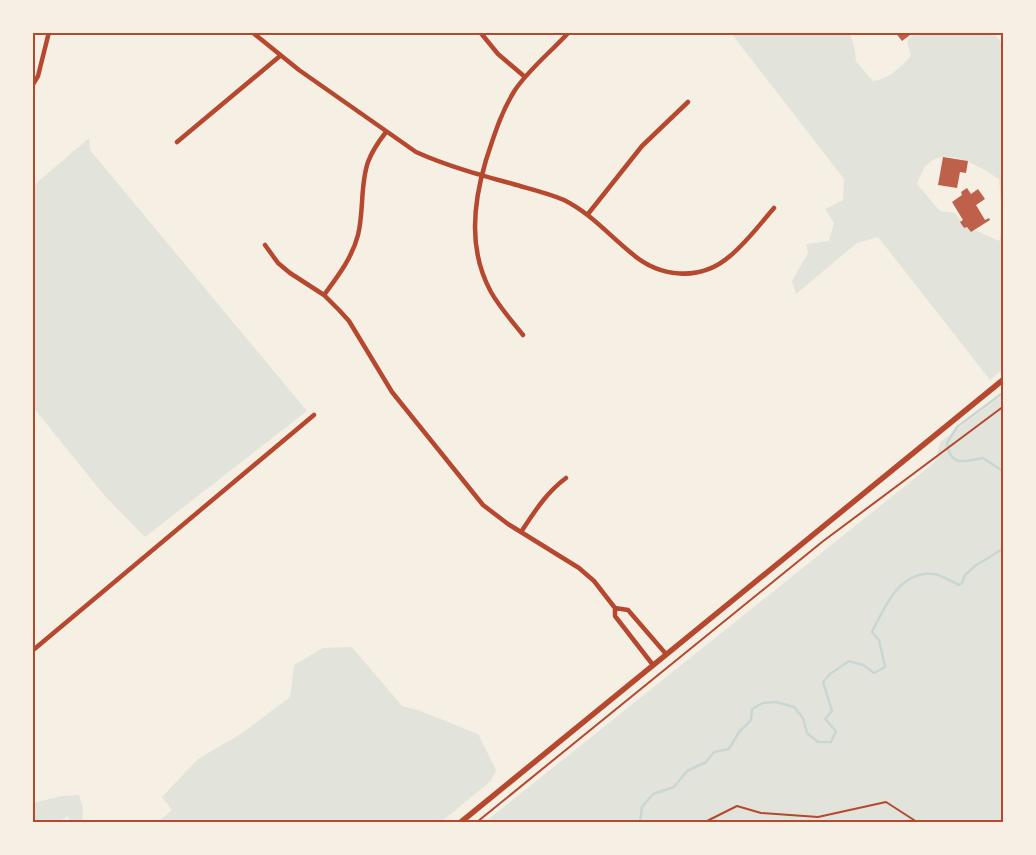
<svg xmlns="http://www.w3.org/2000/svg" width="1036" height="855" viewBox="0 0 1036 855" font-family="Roboto,sans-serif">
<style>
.green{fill:#e2e4dc}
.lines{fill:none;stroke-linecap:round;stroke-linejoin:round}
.stream{stroke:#c9d6d2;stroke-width:2.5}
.building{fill:#bf614a}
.path{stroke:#b5482f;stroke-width:2}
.minor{stroke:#b5482f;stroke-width:4.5}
.tertiary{stroke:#b5482f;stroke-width:5}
.secondary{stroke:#b5482f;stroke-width:5.5}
.neatline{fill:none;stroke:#b5482f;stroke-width:2}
</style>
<rect width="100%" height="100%" fill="#f6efe4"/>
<path class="green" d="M731,33H850L855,51L856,61L873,81C885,81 905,65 911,55L907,42L909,38L917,33H994L1003,45V224L999,179C980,167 944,143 925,167C922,171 919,179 917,184L940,211L955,213L964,225L999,241L1003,229V369L990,380L878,237L857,243L796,294L792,281L808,253L806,244L829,241L834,223L825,209L843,200L844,179Z
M89,138L90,150L307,411L145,537L104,495L33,407V186Z
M1003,395V822H485L935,462L940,442Z
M352,647L402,706L418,710L478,734L496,770L491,781L441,822H158L172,810L162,797L198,759L242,733L290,697L294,665L323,648Z
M79,795L83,809L82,822H70L68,816L59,822H33V803L62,796Z"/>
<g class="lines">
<path class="stream" d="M1004,392L957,427L947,443C950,468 966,461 983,458L1004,472
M640,822L642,807L653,794L674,787L687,771L706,762L714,752L729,749L739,732L751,720L752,709L763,703L776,702L794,707L803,718L807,733L818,742H831L836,731L825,719L832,711L823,682L830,674L849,661L863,665L874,673L885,667L879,640L872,632C885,606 900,570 934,574C942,575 952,582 959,585L962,583L965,575L975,566L1004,548"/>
</g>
<path class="building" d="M895,32H914L902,41Z
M943,157L968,161L966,173L960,172L957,188L938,185Z
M967,188L971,194L978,189L985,199L976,205L985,220L989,218L990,220L971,232L967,227L964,228L960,222L963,220L952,202L962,195L961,192Z"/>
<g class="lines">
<path class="path" d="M477,822L822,542L1004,406
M705,822L737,806L761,813L818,817L886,802L917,822"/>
<path class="minor" d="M252,32L299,70L416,152C447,166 480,175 513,184C530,189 548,193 564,200C590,213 608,234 630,252C659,278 700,282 730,256C747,242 760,224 774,208
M480,32L498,54L525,77
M32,86L38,76L49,32
M177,142L280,56
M588,214L642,146L688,102
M265,245L278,263L290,273L324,295L339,310L349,321L392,392L483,505L508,524L579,568L594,581L615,608
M324,295C338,276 352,258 358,235C364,211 360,185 368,162C372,151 379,141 386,132
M523,335C512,321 500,308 491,292C468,250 473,204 486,160C494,136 501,112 515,90C530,68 551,52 569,32
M521,532C535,511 546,493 566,478
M32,651L314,415
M653,665L615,616V608L628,610L666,654"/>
<path class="tertiary" d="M1003,32L1004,34"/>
<path class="secondary" d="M461,822L1004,379"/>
</g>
<rect width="1036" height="855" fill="none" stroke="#f6efe4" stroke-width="68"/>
<rect x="34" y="34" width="968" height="787" class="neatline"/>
</svg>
